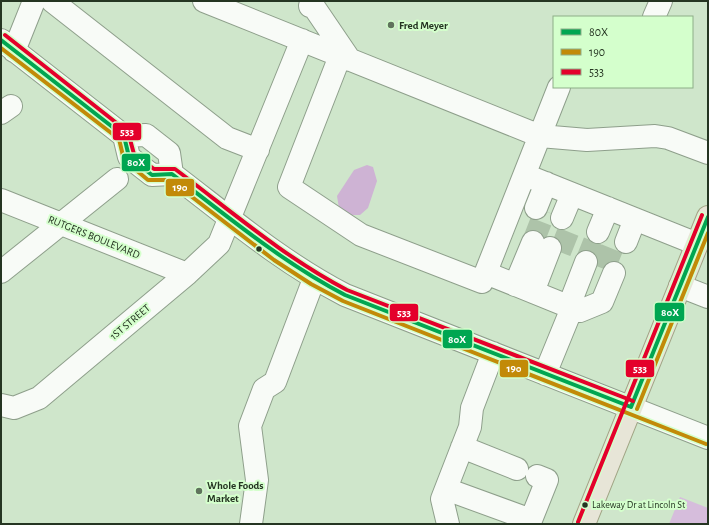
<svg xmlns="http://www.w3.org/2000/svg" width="709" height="525" viewBox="0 0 709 525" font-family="'Alegreya Sans',sans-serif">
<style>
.green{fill:#d6bddc}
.forest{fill:#ceb3d4}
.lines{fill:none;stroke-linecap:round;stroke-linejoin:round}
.minor-tunnel{stroke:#adc3a9;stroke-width:22;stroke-dasharray:22 11;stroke-linecap:butt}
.minor-casing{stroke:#8e9f8b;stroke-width:24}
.major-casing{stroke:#a1a585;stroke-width:24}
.minor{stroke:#f8fbf7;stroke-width:22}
.major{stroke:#e7e5d7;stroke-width:22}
.bus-1-casing{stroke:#d4ffcc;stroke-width:7}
.bus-2-casing{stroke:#d4ffcc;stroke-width:7}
.bus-3-casing{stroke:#d4ffcc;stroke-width:7}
.bus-1{stroke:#00a651;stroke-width:4}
.bus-2{stroke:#c28a08;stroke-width:4}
.bus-3{stroke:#e4002b;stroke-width:4}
.poi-dot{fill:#60735d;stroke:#d4ffcc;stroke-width:1.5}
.bus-dot{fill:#253522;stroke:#d4ffcc;stroke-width:1.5}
.labels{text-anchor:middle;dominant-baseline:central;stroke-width:4;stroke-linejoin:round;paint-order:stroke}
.bus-label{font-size:10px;fill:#253522;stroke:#d4ffcc;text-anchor:start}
.poi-label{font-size:11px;font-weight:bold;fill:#253522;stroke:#d4ffcc;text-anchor:start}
.street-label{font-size:11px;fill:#253522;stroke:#d4ffcc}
.line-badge{stroke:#d4ffcc;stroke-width:1.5}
.badge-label{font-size:11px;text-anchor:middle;font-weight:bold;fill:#fff}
</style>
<rect width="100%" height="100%" fill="#cfe6cb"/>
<path class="green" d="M680,497L708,508V524H669Z"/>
<path class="forest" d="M367,165L373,167L377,181L368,208L360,215H349L339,208L337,196L354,170Z"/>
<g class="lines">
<path class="minor-tunnel" d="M533,242L545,211
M560,252L572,222
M586,262L598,232
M604,269L616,239"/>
<g class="minor-casing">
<path id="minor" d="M52,1L227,138L258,150
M204,1L540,136L587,140L655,136L668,138L708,153
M310,6L314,7L350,60
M654,17L661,1
M1,40L124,136L129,157L152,175L172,174
M14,51L34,1
M340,56L289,187L361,235L482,282L559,87
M1,113L11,106
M124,136L146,135L169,153L172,174L175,176C230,218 283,263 345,295L708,438
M525,175L697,244
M1,200L187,274
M536,208L546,183
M562,218L572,194
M598,232L608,208
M626,242L635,219
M1,272L117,179
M486,273L580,311L602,302L614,273
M515,285L533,242
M680,286L708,297
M533,292L550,248
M569,306L586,262
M545,374L572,308
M1,405L14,408L39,398L187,274L219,244L302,40
M462,447L517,469
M446,489L531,520L547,480L537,476
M251,524L257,480L250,426L264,389L275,382L314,279
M448,524L442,499L470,427L472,408L493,353"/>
</g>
<g class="major-casing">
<path id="major" d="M584,524L708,217"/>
</g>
<use href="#minor" class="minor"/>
<use href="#major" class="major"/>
<g class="bus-1-casing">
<path id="bus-1" d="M1,40L124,136L129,157L152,175L172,174C228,217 282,262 345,295L631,407
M631,407L708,217"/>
</g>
<g class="bus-2-casing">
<path id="bus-2" d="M1,48L119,139L124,160L148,180H170L274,260L311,284L343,301L706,444
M637,409L708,233"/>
</g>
<g class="bus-3-casing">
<path id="bus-3" d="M5,35L128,132L134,154L154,169H175C231,211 284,257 347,290L633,401
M578,522L702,215"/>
</g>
<use href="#bus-1" class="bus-1"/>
<use href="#bus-2" class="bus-2"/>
<use href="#bus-3" class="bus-3"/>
</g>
<g class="poi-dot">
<circle cx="391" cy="25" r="4"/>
<circle cx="199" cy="491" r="4"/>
</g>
<g class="bus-dot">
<circle cx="259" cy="249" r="3.5"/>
<circle cx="585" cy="505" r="3.5"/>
</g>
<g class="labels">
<g class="bus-label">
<text x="592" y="505">Lakeway Dr at Lincoln St</text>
</g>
<g class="poi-label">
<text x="399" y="25">Fred Meyer</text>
<text x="207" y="485">Whole Foods<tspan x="207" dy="13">Market</tspan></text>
</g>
<g class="street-label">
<text transform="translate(94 237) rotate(22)">RUTGERS BOULEVARD</text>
<text transform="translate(130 322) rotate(-40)">1ST STREET</text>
</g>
</g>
<g class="line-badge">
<rect x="112" y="122" width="30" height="19" rx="4" fill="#e4002b"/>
<rect x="121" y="153" width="30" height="19" rx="4" fill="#00a651"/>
<rect x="165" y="178" width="30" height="19" rx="4" fill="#c28a08"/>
<rect x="654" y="302" width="31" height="20" rx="4" fill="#00a651"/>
<rect x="389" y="303" width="30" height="19" rx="4" fill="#e4002b"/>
<rect x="442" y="329" width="31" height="20" rx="4" fill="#00a651"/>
<rect x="499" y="359" width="30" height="19" rx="4" fill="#c28a08"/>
<rect x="625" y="359" width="30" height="19" rx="4" fill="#e4002b"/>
</g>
<g class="badge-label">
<text x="127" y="135">533</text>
<text x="136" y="166">80X</text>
<text x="180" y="191">190</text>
<text x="670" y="316">80X</text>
<text x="404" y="316">533</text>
<text x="457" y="343">80X</text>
<text x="514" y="372">190</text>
<text x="640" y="372">533</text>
</g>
<rect width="709" height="525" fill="none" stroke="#253522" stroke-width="4"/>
<rect x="553" y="16" width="140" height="72" fill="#d4ffcc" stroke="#8eae88"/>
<rect x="561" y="29" width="20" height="6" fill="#00a651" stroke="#8eae88"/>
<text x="589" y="36" font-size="12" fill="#253522">80X</text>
<rect x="561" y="49" width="20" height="6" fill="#c28a08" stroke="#8eae88"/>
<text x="589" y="56" font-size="12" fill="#253522">190</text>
<rect x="561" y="69" width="20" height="6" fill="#e4002b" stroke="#8eae88"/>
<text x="589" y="76" font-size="12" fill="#253522">533</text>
</svg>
